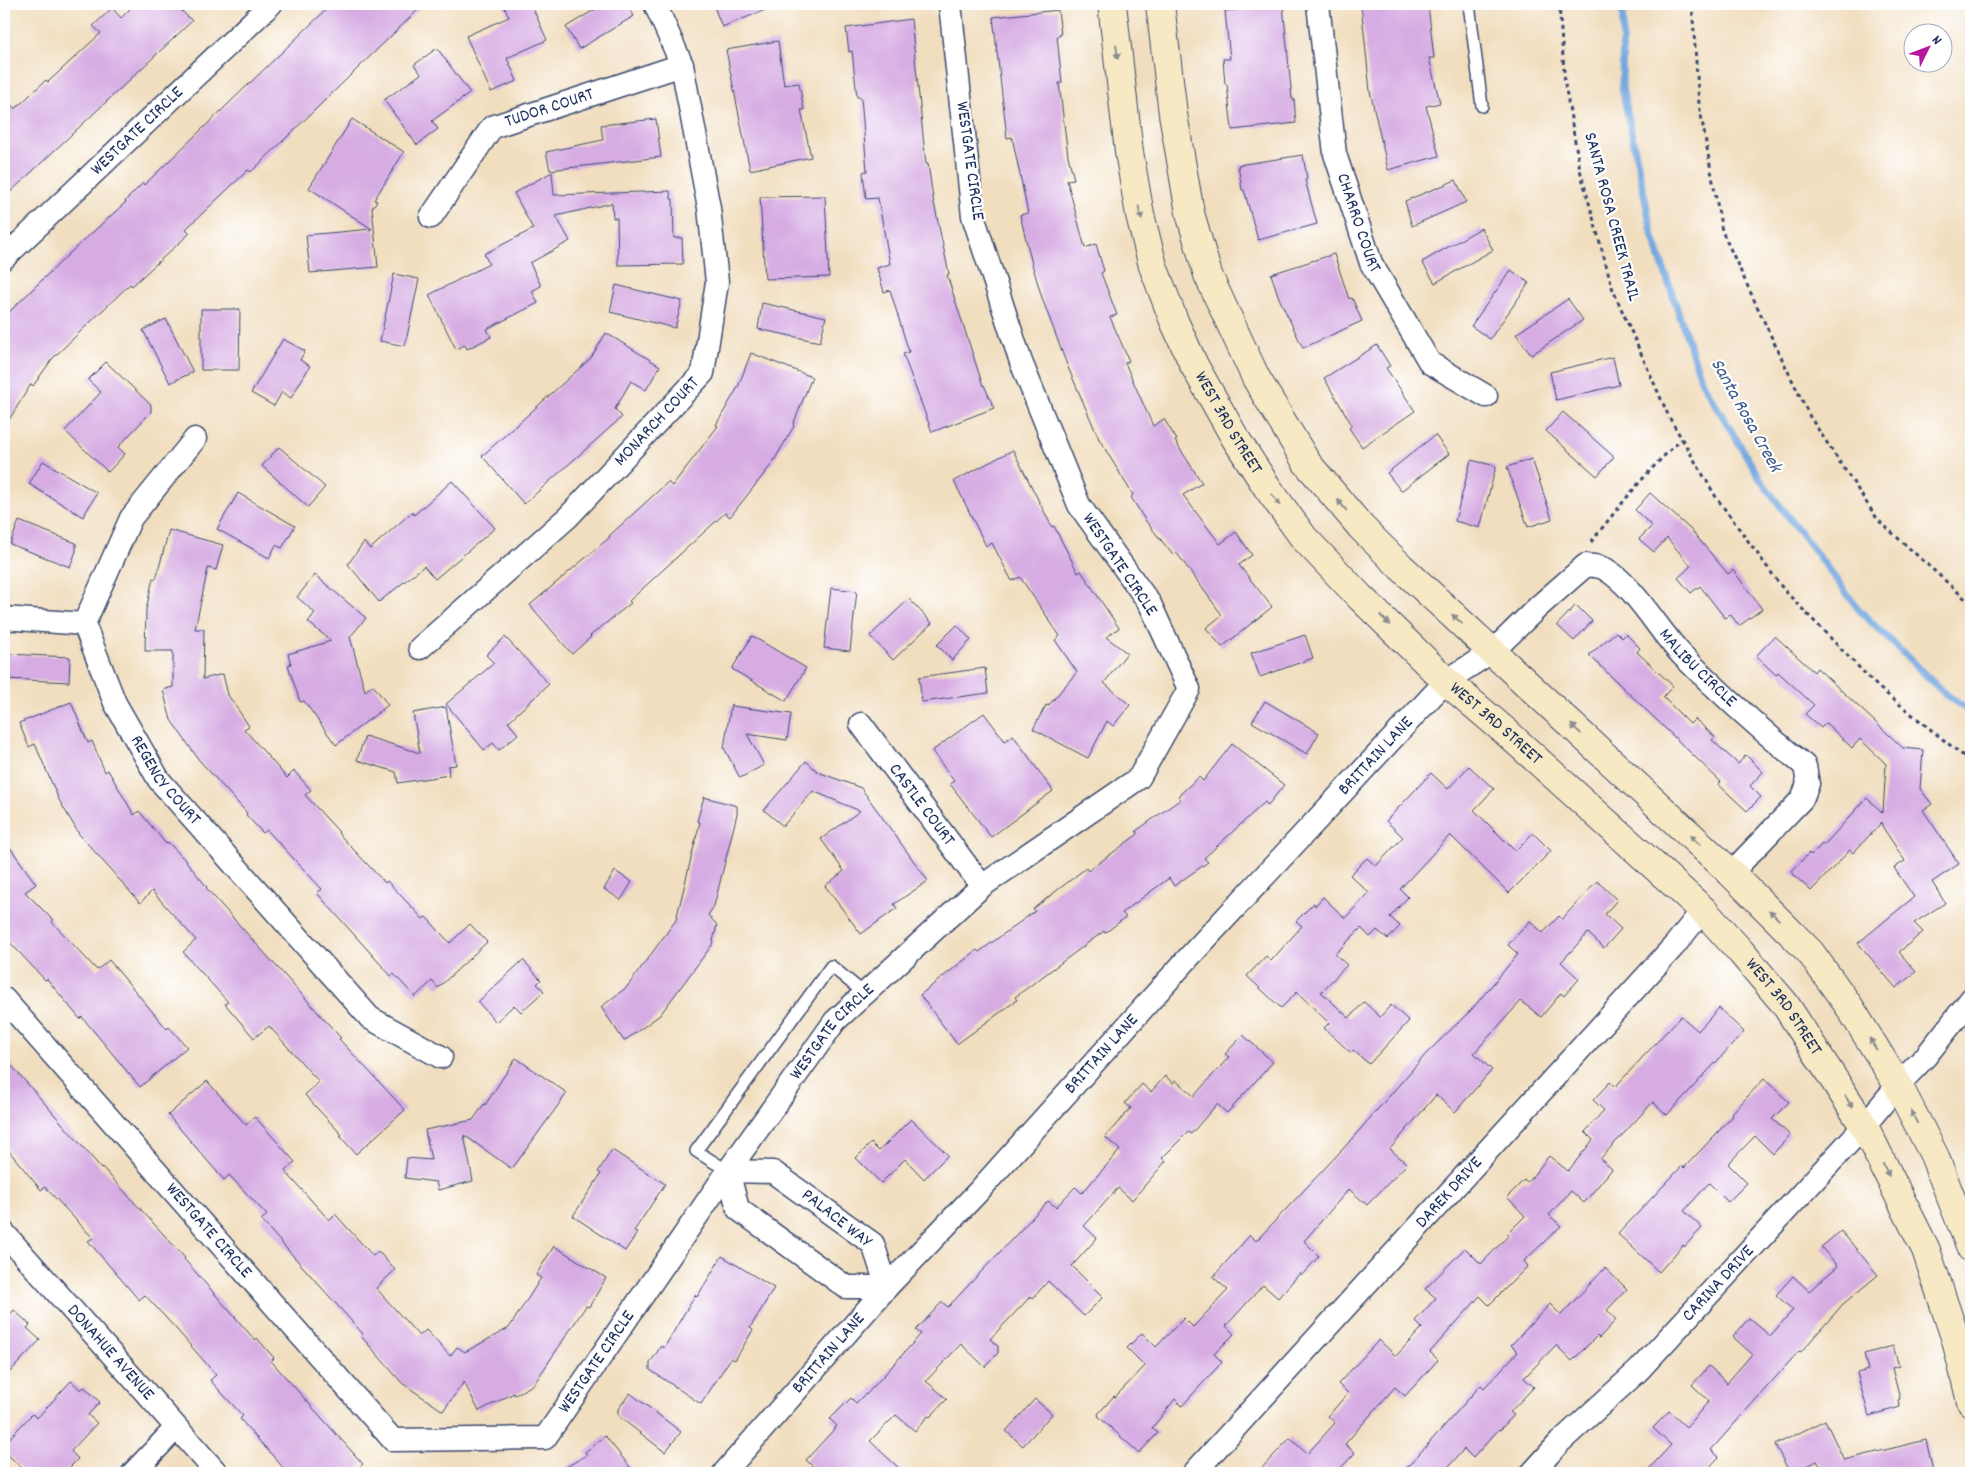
<svg xmlns="http://www.w3.org/2000/svg" width="1975" height="1477" viewBox="0 0 1975 1477" font-family="Dekko,sans-serif">
<style>
.lines{fill:none;stroke-linecap:round;stroke-linejoin:round}
.stream{stroke:#72a7df;stroke-width:7}
.building{fill:#d6ace3}
.service-casing{stroke:#3b496d;stroke-width:14}
.minor-casing{stroke:#3b496d;stroke-width:25}
.secondary-casing{stroke:#3b496d;stroke-width:30}
.path{stroke:#3b496d;stroke-width:3;stroke-dasharray:4 4;stroke-linecap:butt}
.service{stroke:#fff;stroke-width:11}
.minor{stroke:#fff;stroke-width:22}
.secondary{stroke:#f7e9c3;stroke-width:28}
.oneway{fill:#898c90}
.labels{text-anchor:middle;dominant-baseline:central;stroke-width:4.5;stroke-linejoin:round;paint-order:stroke}
.street-label{font-size:18px;fill:#1b2f5e;stroke:#fff}
.water-label{font-size:19px;font-style:italic;fill:#39598b;stroke:#fff}
</style>
<rect width="100%" height="100%" fill="#fff"/>
<filter id="ink" filterUnits="userSpaceOnUse"><feTurbulence type="fractalNoise" baseFrequency=".02" numOctaves="2"/><feDisplacementMap in="SourceGraphic" scale="10" xChannelSelector="R" yChannelSelector="G"/><feConvolveMatrix kernelMatrix="1 2 1 2 8 2 1 2 1" color-interpolation-filters="sRGB"/></filter>
<filter id="wash" filterUnits="userSpaceOnUse"><feTurbulence type="fractalNoise" baseFrequency=".0096" numOctaves="4" result="noise"/><feDisplacementMap in="SourceGraphic" scale="20" xChannelSelector="R" yChannelSelector="G"/><feGaussianBlur stdDeviation="1.12" result="paint"/><feColorMatrix in="noise" values="0 0 0 0 0 0 0 0 0 0 0 0 0 0 0 0 0 1.4 0 .05"/><feComposite in="paint" operator="in"/></filter>
<g filter="url(#wash)">
<rect width="100%" height="100%" fill="#f1debf"/>
<g class="lines">
<path class="stream" d="M1623,4L1622,87L1653,237L1702,382L1762,482L1860,611L1942,691L1971,713"/>
</g>
<g id="blocks">
<path class="building" d="M135,4H175L192,21L4,198V97L15,109L46,80L48,82L101,33L93,26L112,8L121,18Z
M332,4H424L251,172L248,170L186,229L190,233L132,286L130,284L52,359L33,386L31,384L4,428V317L73,250L126,202L125,201L143,183L144,185Z
M503,4H531L547,40L507,58L517,81L491,92L466,36L509,17Z
M604,4H627L634,16L579,49L566,27Z
M713,4H778V5L722,27Z
M1361,4H1428L1434,58H1429L1440,103L1426,106L1439,156L1388,170L1370,91Z
M1283,5L1292,99H1294L1296,123L1232,130L1227,84H1225L1223,59H1230L1225,11Z
M1058,10L1061,35L1057,36L1062,83H1059L1068,156L1074,179L1067,180L1085,248L1096,244L1104,271L1101,273L1117,315L1110,317L1129,361L1125,363L1153,426L1164,419L1177,440L1175,441L1202,483L1183,495L1220,544L1236,532L1252,555L1239,565L1272,607L1222,647L1206,628L1222,615L1176,552L1173,555L1145,520L1131,497L1133,495L1099,439L1067,365L1043,301L1032,264L1020,215L1028,213L1012,137L1007,138L993,17Z
M911,19L926,164H928L933,198L949,274L947,275L983,386L984,385L994,408L932,432L903,354L909,352L890,290L884,292L877,268L890,264L878,198L866,199L863,172L867,171L861,97H857L852,51L849,52L846,28Z
M778,41L784,85L799,83L804,110H801L811,157L750,170L726,50Z
M437,48L470,93L432,121L438,129L417,145L384,100L421,74L414,65Z
M352,119L404,152L374,200L377,201L372,208L378,267L310,273L306,235L372,229L309,188Z
M656,119L661,157L550,170L546,152L603,140L601,125Z
M1303,155L1307,179L1305,180L1317,224L1258,240L1244,190H1242L1238,165Z
M552,172L554,195L670,191L671,199H673L674,238H682L683,264L618,265L617,218H613L612,203L556,216L570,241L530,263L541,286L532,291L538,303L487,329L491,337L467,349L465,345L456,349L429,295L489,264L484,254L533,229L514,193Z
M1456,180L1466,202L1412,226L1405,201Z
M825,196L829,277L765,279L760,197Z
M1481,228L1493,250L1435,283L1422,262Z
M1334,254L1349,299L1352,298L1362,321L1303,348L1279,298L1271,274Z
M1511,270L1529,283L1490,339L1471,326Z
M394,274L419,279L405,346L380,341Z
M616,285L682,301L675,328L610,312Z
M1568,299L1583,320L1531,355L1516,334Z
M762,303L826,317L820,342L758,329Z
M201,309H240L239,370H201Z
M166,319L193,372L170,383L143,330Z
M606,333L660,366L646,390L631,381L615,409L622,417L524,504L482,456L591,358Z
M283,339L305,351L300,360L310,366L291,398L282,392L274,406L251,393Z
M1377,345L1390,366L1386,368L1415,411L1362,447L1349,428L1352,425L1324,378Z
M751,353L812,377L793,425L794,426L772,464L730,517L725,513L629,601L631,603L590,636L591,637L572,654L530,605L610,537L609,536L668,482L672,486L718,426L716,425L738,387Z
M1613,357L1619,385L1556,400L1550,372Z
M106,362L151,405V412L118,447L125,454L108,472L65,431L101,392L88,380Z
M1563,412L1614,457L1597,476L1546,431Z
M1435,435L1449,454L1401,491L1387,473Z
M279,447L325,487L308,507L262,466Z
M1013,450L1052,527L1054,526L1078,573L1081,571L1119,628L1106,637L1127,653L1104,683L1130,705L1113,726L1107,721L1088,758L1033,729L1046,705L1048,706L1077,672L1055,640L1060,636L1020,577L1012,581L992,543L986,546L954,481Z
M1532,459L1552,519L1528,527L1507,467Z
M1471,460L1496,466L1480,528L1455,521Z
M43,461L97,493L83,517L29,484Z
M452,481L495,528L435,579L424,566L379,602L348,564L364,542L370,549L412,512L414,515Z
M238,493L295,526L282,548L276,545L269,558L217,529Z
M1650,493L1691,530L1728,574L1733,570L1762,609L1739,626L1730,614L1725,618L1700,586L1691,593L1678,578L1691,566L1667,538L1654,552L1639,539L1652,526L1635,510Z
M19,521L76,543V551L70,567L10,544Z
M169,530L223,545L216,570L208,568L195,629H204L203,679L223,674L228,695L249,726L244,729L287,778L294,771L311,790L305,795L339,832L338,833L385,883L387,881L423,919L426,917L450,943L470,924L487,942L438,988L432,981L415,997L394,974L391,976L317,893L322,889L267,830L263,833L246,815L247,813L199,760L171,720L163,690L173,687V651H145L146,610L153,578L156,579Z
M315,575L366,618L350,637L365,691L373,685L388,705L336,745L304,701L300,702L288,665L291,664L288,654L331,641L308,622L315,613L297,597Z
M831,588L857,591L850,651L824,648Z
M909,599L932,623L893,660L870,636Z
M1576,605L1592,621L1574,641L1557,625Z
M957,625L971,640L952,660L937,645Z
M1616,632L1622,638L1626,634L1640,648L1637,652L1673,686L1663,697L1690,724L1695,719L1715,737L1712,740L1738,764L1746,755L1763,772L1750,786L1761,797L1747,811L1718,784L1721,782L1589,655Z
M1305,635L1313,658L1260,677L1251,653Z
M752,636L806,668L786,701L732,669Z
M1775,636L1814,672L1817,668L1903,748L1923,750L1920,789L1932,804L1923,810L1959,864L1932,882L1945,903L1914,923L1923,932L1899,952L1916,972L1896,988L1858,943L1914,897L1894,868L1905,861L1882,826V822L1853,853L1850,850L1811,891L1791,872L1809,853L1811,855L1822,844L1824,845L1867,798L1883,813L1886,764L1860,739L1852,748L1826,723L1821,728L1805,714L1814,705L1778,672L1776,675L1756,656Z
M505,637L549,684L508,722L518,734L499,750L493,743L484,750L446,704L494,663L486,655Z
M7,654L70,657L69,682L6,679Z
M985,668L988,693L922,702L919,677Z
M1265,701L1319,733L1307,754L1252,722Z
M71,702L88,743L92,741L105,772L108,770L134,815L139,811L166,844L168,842L185,860L207,887L206,888L341,1038L339,1039L405,1110L356,1154L340,1136L342,1135L305,1095L319,1082L269,1026L254,1038L225,1004L228,1002L183,952L196,940L152,891L140,903L79,834L59,800L35,744L29,747L19,723Z
M731,704L732,706L791,714L787,740L747,734L764,765L740,778L724,748Z
M446,707L456,765L448,766L449,775L398,783L396,772L357,760L365,736L420,753L413,713Z
M984,713L1005,741L1013,735L1053,791L991,837L950,784L954,781L932,751Z
M1232,744L1284,785L1268,805L1265,802L1204,858L1208,862L1174,886L1169,878L1122,913L1126,917L1105,933L1104,931L1015,997L1017,1000L957,1044L920,995L977,950L979,952L1035,911L1033,909L1086,868L1088,871L1138,834L1136,831L1181,799L1178,796L1199,777L1203,781Z
M806,761L818,772L861,788L928,881L894,904L897,908L861,934L825,886L844,871L821,839L860,811L813,791L783,826L764,810Z
M1469,766L1494,789L1474,810L1515,851L1533,833L1551,851L1509,893L1450,835L1400,889L1408,897L1390,917L1400,926L1388,939L1377,930L1370,937L1361,928L1335,954L1347,965L1321,992L1349,1018L1364,1002L1380,1017L1391,1005L1409,1021L1369,1064L1353,1050L1351,1053L1324,1028L1329,1023L1297,992L1281,1008L1247,976L1266,956L1271,961L1302,926L1296,921L1314,903L1315,906L1323,897L1345,918L1369,893L1350,875L1367,858L1376,866L1403,837L1386,821L1431,773L1448,789Z
M704,797L737,806V814L714,906L708,915L717,925L712,945L660,1015L624,1041L601,1007L627,987L676,920L700,822L697,821Z
M4,839L36,884L25,892L53,920L52,922L97,970L109,960L167,1029L169,1027L187,1047L140,1087L82,1017L80,1019L47,979L45,980L4,936Z
M615,871L632,882L621,900L604,889Z
M1597,881L1617,900L1605,914L1621,929L1604,948L1588,933L1561,962L1579,979L1564,996L1561,993L1541,1017L1521,1001L1474,1053L1492,1070L1455,1112L1436,1095L1390,1149L1407,1164L1367,1205L1349,1189L1304,1241L1319,1256L1302,1275L1300,1273L1278,1298L1263,1285L1226,1326L1234,1334L1214,1354L1222,1362L1182,1406L1175,1399L1152,1428L1158,1433L1139,1453L1099,1417L1098,1414L1114,1396L1115,1397L1145,1366L1127,1348L1142,1333L1156,1347L1184,1318L1193,1327L1228,1290L1213,1277L1250,1235L1256,1241L1342,1150L1426,1054L1472,1009L1518,954L1508,945L1530,921L1543,933L1559,916L1562,919Z
M523,960L541,980L537,984L544,991L521,1012L514,1005L496,1022L478,1002Z
M1719,1008L1744,1032L1667,1115L1653,1102L1600,1159L1612,1169L1584,1203L1571,1191L1549,1215L1561,1226L1524,1261L1528,1266L1489,1305L1480,1296L1430,1352L1438,1360L1405,1396L1395,1387L1345,1444L1355,1453L1336,1473H1257L1290,1438L1307,1454L1335,1423L1328,1416L1348,1393L1338,1384L1379,1340L1396,1356L1422,1328L1415,1321L1436,1298L1425,1289L1465,1248L1481,1264L1509,1235L1507,1234L1525,1216L1507,1197L1524,1180L1527,1183L1549,1156L1568,1171L1593,1140L1585,1132L1604,1110L1593,1100L1610,1082L1615,1087L1681,1016L1698,1031Z
M1243,1035L1273,1062L1227,1113L1217,1104L1191,1134L1188,1132L1162,1158L1166,1161L1132,1200L1118,1188L1084,1226L1097,1238L1072,1266L1103,1297L1084,1316L1048,1281L1033,1298L1031,1296L990,1339L998,1346V1353L985,1367L961,1344L926,1381L947,1399L930,1417L928,1416L915,1431L896,1415L870,1441L904,1473H820L806,1460L837,1426L830,1419L851,1398L856,1403L865,1394L866,1395L921,1334L916,1330L942,1302L948,1307L1048,1201L1056,1207L1075,1187L1082,1193L1120,1150L1105,1137L1131,1108L1125,1103L1142,1084L1151,1092L1165,1076L1173,1083L1175,1080L1194,1096L1229,1057L1225,1054Z
M4,1057L102,1169L103,1168L185,1258L184,1259L255,1340L257,1338L274,1358L271,1361L363,1464L352,1473H288L240,1419L243,1416L210,1380L216,1375L178,1331L145,1295L139,1300L88,1241L93,1238L45,1187L41,1190L4,1145Z
M516,1058L567,1093L512,1169L464,1135L473,1181L438,1190L436,1182L405,1178L407,1158L431,1160L425,1130L473,1120L484,1104L485,1105Z
M1764,1079L1789,1102L1772,1119L1790,1135L1773,1154L1755,1136L1728,1164L1747,1183L1728,1202L1709,1183L1684,1211L1702,1228L1684,1247L1683,1245L1659,1272L1618,1234L1682,1166L1684,1168L1733,1116L1731,1114Z
M207,1081L246,1125L255,1117L295,1162L285,1171L329,1220L335,1214L373,1256L378,1251L395,1270L376,1288L419,1336L426,1330L450,1356L457,1347L465,1352L509,1328L541,1278L536,1275L554,1246L606,1278L589,1307L586,1306L534,1384L515,1395L514,1393L479,1411L464,1382L443,1411L402,1383L361,1336L363,1334L261,1220L267,1215L229,1175L224,1180L168,1115Z
M911,1119L948,1155L924,1179L905,1159L881,1183L856,1158L871,1143L879,1151Z
M612,1150L665,1184L634,1231L637,1233L625,1251L573,1216L601,1174L598,1172Z
M1841,1231L1878,1275L1843,1304L1801,1352L1799,1351L1711,1450L1719,1457L1704,1473H1645L1671,1445L1653,1428L1669,1411L1686,1427L1709,1401L1692,1385L1709,1366L1727,1383L1752,1354L1733,1337L1749,1318L1770,1336L1793,1310L1776,1295L1793,1276L1809,1291L1838,1266L1821,1247Z
M722,1256L774,1288L750,1328L753,1330L735,1360L731,1358L701,1404L650,1370V1363L661,1346L664,1348L695,1295L697,1297Z
M1605,1268L1627,1289L1607,1310L1616,1320L1599,1338L1597,1336L1572,1361L1556,1345L1524,1378L1534,1387L1510,1412L1514,1415L1500,1430L1499,1429L1473,1458L1464,1449L1443,1473H1402L1481,1385L1484,1388L1518,1352L1511,1345L1550,1304L1561,1315Z
M14,1310L30,1325L27,1328L40,1340L4,1378V1321Z
M1893,1346L1899,1366L1892,1368L1900,1399L1898,1400L1900,1407L1869,1416L1857,1373L1868,1370L1864,1354Z
M71,1381L81,1390L84,1387L100,1402L88,1415L97,1423L71,1451L78,1459L64,1473H27L4,1451V1444L32,1414L37,1418Z
M630,1393L681,1432L665,1452L618,1416V1409Z
M1035,1399L1052,1414L1023,1446L1006,1431Z
M1825,1420L1844,1460L1926,1440L1933,1471L1923,1473H1820V1466L1817,1461L1790,1473L1775,1445Z
M605,1436L635,1473H556L587,1455L585,1452Z"/>
</g>
</g>
<g filter="url(#ink)">
<use href="#blocks" fill-opacity="0" stroke="#3b496d" stroke-width="1"/>
<g class="lines">
<g class="service-casing">
<path id="service" d="M1469,4L1482,106
M728,1171L696,1151L831,966L865,994"/>
</g>
<g class="minor-casing">
<g id="minor">
<path id="s1" d="M1318,4L1335,154L1371,263L1430,363L1486,396"/>
<path id="s2" d="M431,217L492,127L682,65"/>
<path id="s3" d="M4,258L271,4"/>
<path id="s4" d="M195,439L131,518L84,624L115,703L159,780L370,1018L441,1057"/>
<path d="M4,618L84,624"/>
<path id="s5" d="M420,648L568,517L703,373L717,282L709,208L682,65L655,4"/>
<path id="s6" d="M861,724L982,886"/>
<path id="s7" d="M4,999L393,1440L545,1438L728,1171L835,1021L982,886L1139,778L1189,689L1150,604L1079,505L1021,362L973,216L950,4"/>
<path d="M728,1171L773,1172L873,1244L887,1287H846L738,1209Z"/>
<path id="s8" d="M4,1233L217,1473"/>
<path d="M133,1473L176,1428"/>
<path id="s9" d="M724,1473L887,1287L977,1193L1190,956L1446,681L1493,651L1538,607L1586,565C1592,566 1600,566 1605,569C1636,587 1658,631 1683,656C1722,695 1762,731 1805,766L1808,784L1802,799L1731,873"/>
<path id="s10" d="M1194,1473L1674,946L1703,910"/>
<path id="s11" d="M1532,1473L1560,1442L1638,1371L1864,1126L1898,1085L1926,1056L1971,999"/>
</g>
</g>
<g class="secondary-casing">
<g id="secondary">
<path id="s12" d="M1112,4L1129,152L1140,215L1153,266L1174,321L1194,365L1234,436L1267,487L1304,538L1360,597L1446,681L1506,732L1703,910L1741,952L1785,1004L1864,1126L1926,1250L1956,1340L1971,1402"/>
<path d="M1160,4L1173,114L1190,213L1208,275L1256,378L1307,463L1361,527L1401,567L1731,873L1810,952L1849,1006L1898,1085L1934,1155L1971,1248"/>
</g>
</g>
<path class="path" d="M1559,4L1565,84L1580,170L1613,290L1669,417L1716,497L1784,590L1878,687L1971,762
M1692,4L1699,104L1722,231L1769,332L1810,417L1878,520L1971,604
M1591,542C1620,506 1647,470 1682,439"/>
<use href="#service" class="service"/>
<use href="#minor" class="minor"/>
<use href="#secondary" class="secondary"/>
</g>
<defs><path id="oneway-solid" d="M-6-.8H1V-3.2L6.5 0L1 3.2V.8H-6Z" transform="scale(1.25)"/></defs>
<g class="oneway">
<use href="#oneway-solid" transform="translate(1117 52) rotate(83)"/>
<use href="#oneway-solid" transform="translate(1140 213) rotate(78)"/>
<use href="#oneway-solid" transform="translate(1276 500) rotate(54)"/>
<use href="#oneway-solid" transform="translate(1342 505) rotate(-130)"/>
<use href="#oneway-solid" transform="translate(1457 619) rotate(-137)"/>
<use href="#oneway-solid" transform="translate(1385 620) rotate(44)"/>
<use href="#oneway-solid" transform="translate(1576 729) rotate(-137)"/>
<use href="#oneway-solid" transform="translate(1695 840) rotate(-137)"/>
<use href="#oneway-solid" transform="translate(1774 915) rotate(-136)"/>
<use href="#oneway-solid" transform="translate(1873 1044) rotate(-122)"/>
<use href="#oneway-solid" transform="translate(1849 1102) rotate(58)"/>
<use href="#oneway-solid" transform="translate(1914 1117) rotate(-117)"/>
<use href="#oneway-solid" transform="translate(1886 1170) rotate(63)"/>
</g>
</g>
<g class="labels">
<g class="street-label">
<text stroke="none"><textPath href="#s2" startOffset="169">TUDOR COURT</textPath></text>
<text stroke="none"><textPath href="#s3" startOffset="184">WESTGATE CIRCLE</textPath></text>
<text transform="translate(969 161) rotate(82)">WESTGATE CIRCLE</text>
<text transform="translate(1611 217) rotate(75)">SANTA ROSA CREEK TRAIL</text>
<text stroke="none"><textPath href="#s1" startOffset="224">CHARRO COURT</textPath></text>
<text stroke="none"><textPath href="#s5" startOffset="328">MONARCH COURT</textPath></text>
<text stroke="none"><textPath href="#s12" startOffset="440">WEST 3RD STREET</textPath></text>
<text transform="translate(1119 565) rotate(56)">WESTGATE CIRCLE</text>
<text stroke="none"><textPath href="#s9" startOffset="1410">MALIBU CIRCLE</textPath></text>
<text stroke="none"><textPath href="#s12" startOffset="845">WEST 3RD STREET</textPath></text>
<text stroke="none"><textPath href="#s9" startOffset="969">BRITTAIN LANE</textPath></text>
<text stroke="none"><textPath href="#s4" startOffset="395">REGENCY COURT</textPath></text>
<text stroke="none"><textPath href="#s6" startOffset="101">CASTLE COURT</textPath></text>
<text stroke="none"><textPath href="#s12" startOffset="1250">WEST 3RD STREET</textPath></text>
<text stroke="none"><textPath href="#s7" startOffset="1238">WESTGATE CIRCLE</textPath></text>
<text stroke="none"><textPath href="#s9" startOffset="564">BRITTAIN LANE</textPath></text>
<text stroke="none"><textPath href="#s10" startOffset="379">DAREK DRIVE</textPath></text>
<text transform="translate(836 1219) rotate(38)">PALACE WAY</text>
<text stroke="none"><textPath href="#s7" startOffset="309">WESTGATE CIRCLE</textPath></text>
<text stroke="none"><textPath href="#s11" startOffset="266">CARINA DRIVE</textPath></text>
<text stroke="none"><textPath href="#s8" startOffset="160">DONAHUE AVENUE</textPath></text>
<text stroke="none"><textPath href="#s9" startOffset="159">BRITTAIN LANE</textPath></text>
<text stroke="none"><textPath href="#s7" startOffset="832">WESTGATE CIRCLE</textPath></text>
</g>
<g class="water-label">
<text transform="translate(1745 416) rotate(61)">Santa Rosa Creek</text>
</g>
</g>
<rect width="1975" height="1477" fill="none" stroke="#fff" stroke-width="20"/>
<g transform="translate(1928 48) rotate(48)"><circle r="24" fill="#ffffff" stroke="#a4acbf"/>
<path d="M0-4L9 19L0 12L-9 19Z" fill="#b5179e"/>
<text y="-8" font-size="14" font-weight="bold" text-anchor="middle" fill="#1b2f5e">N</text>
</g>
</svg>
